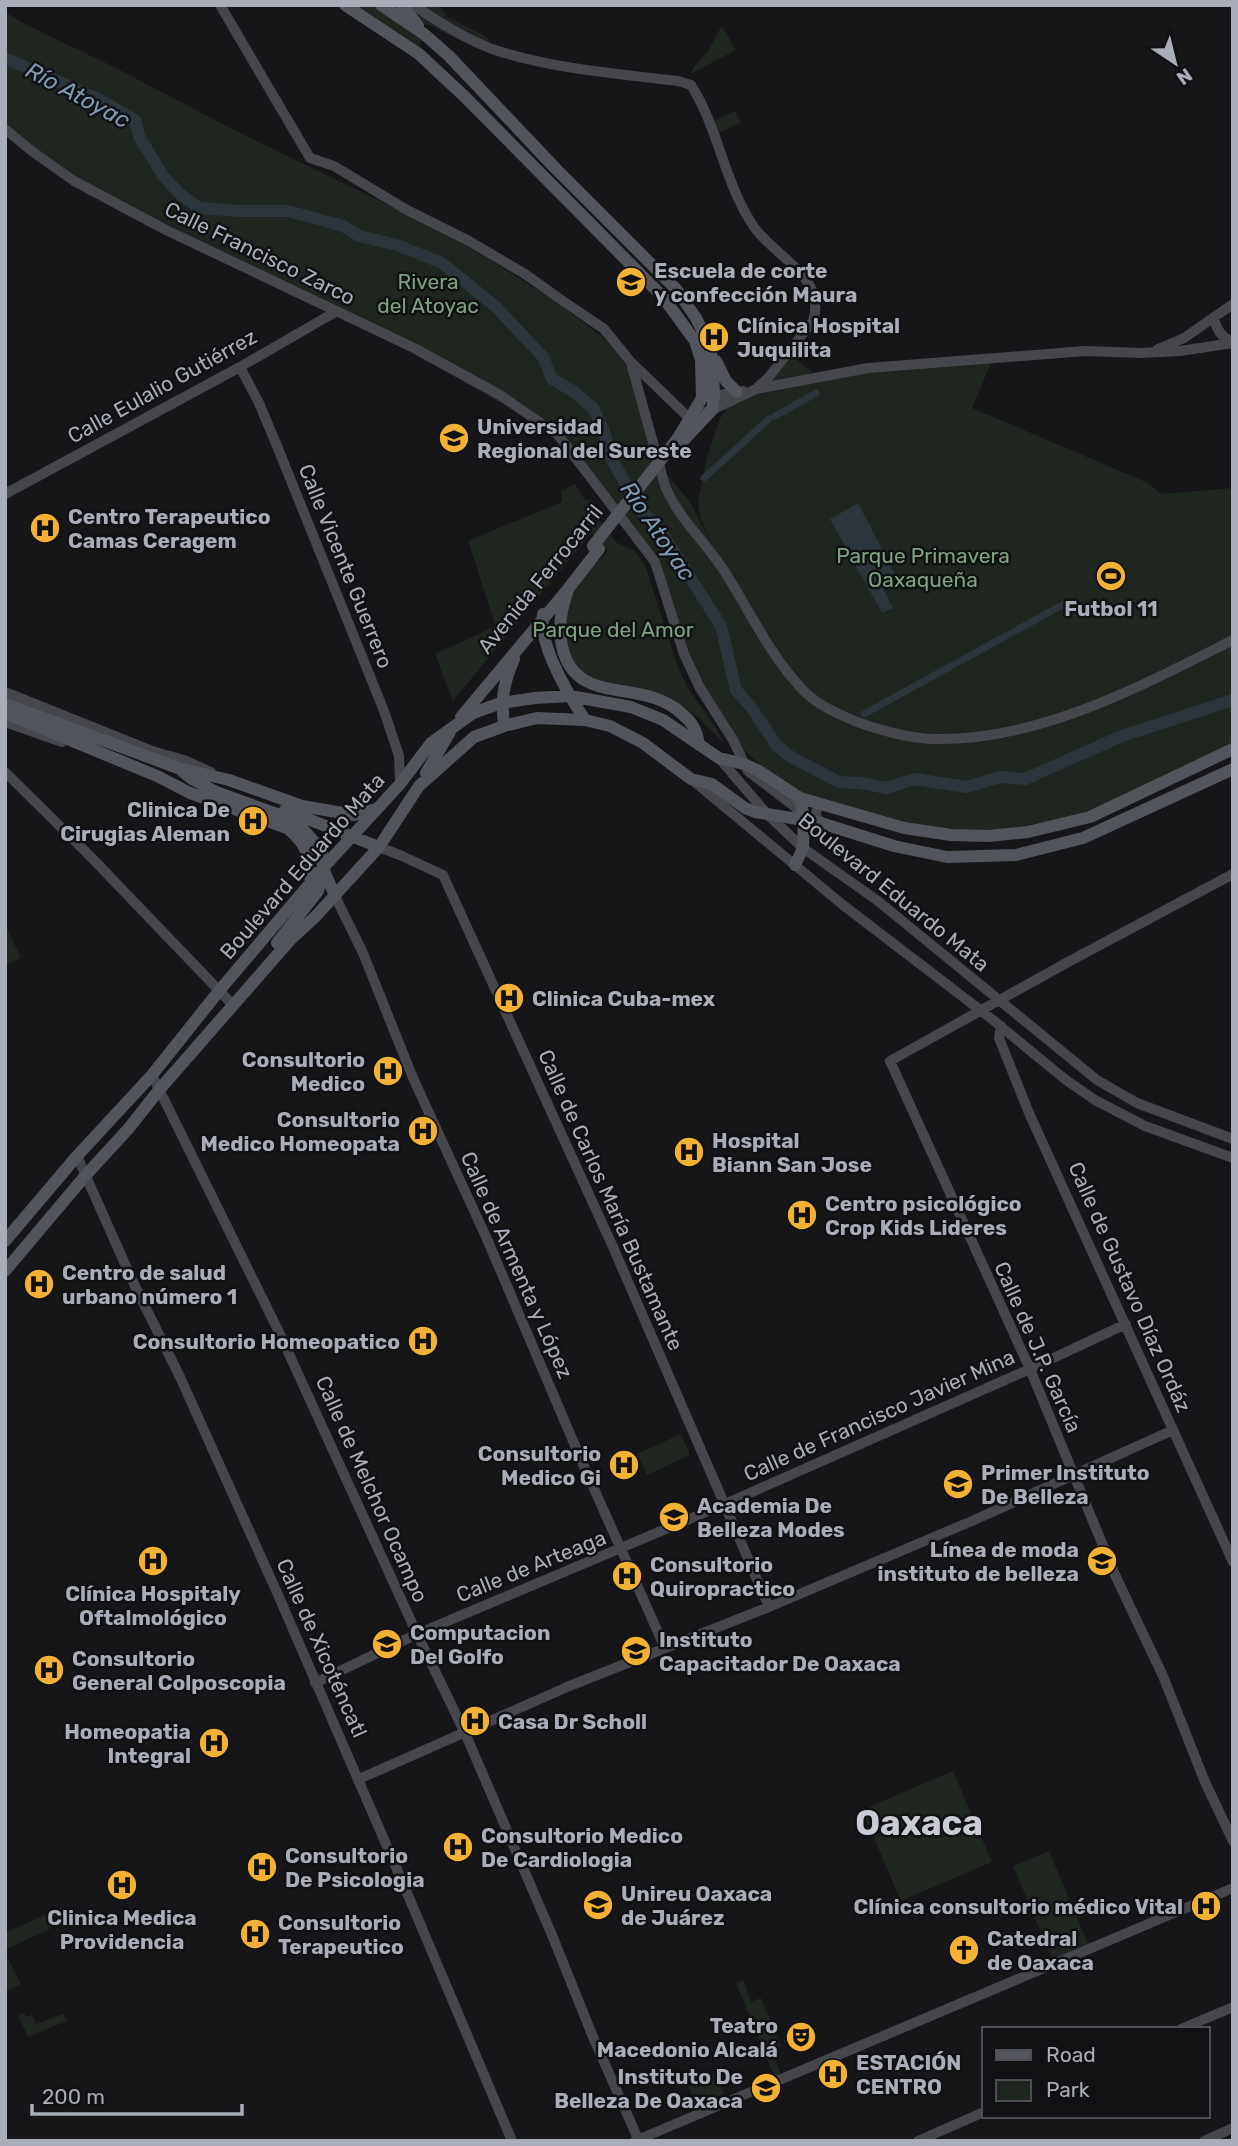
<svg xmlns="http://www.w3.org/2000/svg" width="1238" height="2146" viewBox="0 0 1238 2146" font-family="Rubik,sans-serif">
<style>
.green{fill:#1e261f;fill-rule:evenodd}
.water{fill:#2c353c}
.lines{fill:none;stroke-linecap:round;stroke-linejoin:round}
.canal{stroke:#2c353c;stroke-width:7}
.river{stroke:#2c353c;stroke-width:12}
.secondary{stroke:#45474d;stroke-width:10}
.primary{stroke:#53555c;stroke-width:12}
.primary-bridge{stroke:#53555c;stroke-width:12}
.labels{text-anchor:middle;dominant-baseline:central;stroke-width:5;stroke-linejoin:round;paint-order:stroke}
.street-label{font-size:21px;fill:#a8adb8;stroke:#111113}
.poi-label{font-size:21px;font-weight:bold;fill:#a8adb8;stroke:#111113;text-anchor:start}
.park-label{font-size:21px;fill:#7fa381;stroke:#111113}
.water-label{font-size:23px;font-style:italic;fill:#7f9bb3;stroke:#111113}
.town-label{font-size:35px;font-weight:bold;fill:#c9ccd4;stroke:#111113}
</style>
<rect width="100%" height="100%" fill="#161618"/>
<path class="green" d="M353,5H374L423,40L416,49Z
M387,5H439L447,17L487,37L498,57C460,42 425,22 387,5Z
M5,12L25,24L114,67L238,132L452,236L549,297L603,337L629,369L655,460L690,502L711,543L700,517L698,500L707,458L719,420L727,408L758,392L887,369L991,363L972,408L1148,483L1161,494L1233,488V749L1090,817L1028,832L957,835L794,795L733,740L700,688L658,569L558,435L337,311L74,181L5,126ZM743,606L798,680L821,701L792,686Z
M722,26L736,50L690,74C695,64 701,59 708,51C713,43 716,34 722,26Z
M735,111L741,122L714,135L710,122Z
M788,353L815,374L768,384Z
M575,484L585,500H592L597,507L596,516L617,543L634,550L645,565L678,667L688,688L716,728L724,743L699,718L681,707L580,678L564,645L569,595L588,569L604,556L607,550L591,533L453,701L435,654L496,626L468,541L562,502L561,491Z
M5,924L21,958L5,965Z
M681,1434L690,1455L647,1475L637,1454Z
M953,1771L992,1862L901,1901L862,1810Z
M1049,1851L1089,1946L1053,1961L1013,1866Z
M62,1907L68,1920L5,1950V1933Z
M5,1953L21,1984L8,1991L5,1985Z
M743,1980L751,2002L761,1998L781,2046L771,2051L781,2074L774,2076L736,1983Z
M24,2013L26,2017L32,2015L36,2024L63,2014L67,2021L28,2037L18,2015Z
M716,2073L726,2097L698,2109L688,2085Z"/>
<path class="water" d="M858,503L896,576L881,584L893,608L882,613L830,519Z"/>
<g class="lines">
<path class="canal" d="M775,416L816,393
M704,478L769,419
M864,714L1064,604"/>
<path class="river" d="M5,58L98,99L135,120L139,136L163,176L180,194L199,208L239,211H288L343,226L359,236L397,245L442,263L496,307L543,357L552,379L573,391L593,408L604,431L610,456L639,508L662,533L721,626L736,690L751,707L777,746L791,757L839,782L860,783L887,788L914,779L967,787L1000,777L1025,779L1122,736L1233,700"/>
<path class="secondary" d="M220,5L310,158L334,166L407,210L469,241L525,274L563,301L604,329L630,361L686,415L692,416L712,410L756,389L868,368L1085,351L1141,353L1180,351L1233,343
M413,5C439,22 468,41 498,51C556,69 618,74 678,81L691,85C719,129 724,183 754,227C775,257 827,277 813,321L768,378L758,387
M5,129L33,152L74,181L166,230L414,348L500,395L558,435L655,562L684,654L700,688L733,740L748,771L794,806L804,819
M1214,318C1216,329 1222,338 1233,342
M1158,349L1184,338L1233,304
M631,363L665,486C679,520 709,545 728,577C751,614 771,656 801,688C816,705 840,715 860,723C883,731 907,738 932,739C1038,742 1141,686 1233,640
M240,367L259,403L277,446L384,711L399,756L400,784
M707,397L743,391
M5,494L240,367L337,311
M5,692L152,751L184,760L211,772
M5,722L62,742
M719,758L767,814L803,848L878,901L1097,1080L1137,1103L1233,1139
M5,772L89,855L233,1005
M691,779L843,905L988,1016L1066,1080L1095,1100L1145,1126L1233,1158
M821,823L815,815L818,808L822,805
M379,847L402,856L443,875L613,1247L769,1607
M1233,874L1068,962L890,1061L1030,1369L1116,1577L1163,1676L1205,1782L1233,1841
M335,896L363,953L413,1078L487,1239L579,1455L665,1648
M1001,1026L999,1038L1029,1113L1233,1562
M152,1075L278,1330L417,1634L465,1733L552,1935L593,2037L639,2141
M77,1156L133,1282L180,1377L279,1597L402,1881L512,2141
M315,1683L417,1634L725,1504L1030,1369L1126,1324
M359,1779L567,1687L769,1607L972,1521L1173,1430
M1181,2029L1233,2007
M635,2141L1233,1888
M918,2141L984,2112
M1204,2141L1233,2128"/>
<path class="primary" d="M345,5L419,54L465,97L663,297L695,341L701,360L702,398L678,438
M381,5L424,34L449,56L557,170L677,290L696,318L710,346L713,366L714,397L712,410L683,441
M402,5L418,26
M716,361L726,381L737,392
M567,593C561,610 558,629 562,646C575,708 642,677 681,713C692,722 697,730 699,745
M543,614C538,645 568,694 585,720
M5,704L178,768L229,780L302,806L354,815L376,809
M7,714L157,776L190,793L287,828C309,845 309,858 311,884
M461,717L568,589L599,549
M504,726C501,698 503,685 514,659
M181,770L192,779L216,792L285,817L302,828L322,851L323,868L335,896
M426,773L450,732
M285,810L379,847
M795,865L803,848L804,819L800,798
M277,943L318,891L322,875
M5,1241L77,1156L152,1075L219,991L323,868L400,784L431,743L473,713L501,703L535,698L570,696L631,707L663,720L719,758L744,764L759,771L800,798L904,828L951,835L988,836L1028,832L1090,817L1233,749
M5,1271L85,1176L129,1128L159,1090L291,939L315,917L379,847L419,786L474,737L504,726L537,718L585,720L610,726L643,743L691,779L712,784L745,808L755,812L821,823L894,846L947,857L1016,855L1083,838L1233,769"/>
<path class="primary-bridge" d="M593,546L678,438"/>
</g>
<defs>
<g id="university-disc" transform="scale(1.575)"><circle r="9.5" fill="#f2b134" stroke="#111113"/><path d="M0-5L7-2L0 1L-7-2ZM-4 1L0 2.5L4 1V4Q0 6-4 4Z" fill="#111"/></g>
<g id="hospital-disc" transform="scale(1.575)"><circle r="9.5" fill="#f2b134" stroke="#111113"/><path d="M-5-5h3v3.5h4V-5h3V5h-3V1.5h-4V5h-3Z" fill="#111"/></g>
<g id="stadium-disc" transform="scale(1.575)"><circle r="9.5" fill="#f2b134" stroke="#111113"/><path d="M0-5a6.5 5 0 1 0 0 10a6.5 5 0 1 0 0-10ZM-3.5-1.8h7v3.6h-7Z" fill="#111"/></g>
<g id="church-disc" transform="scale(1.575)"><circle r="9.5" fill="#f2b134" stroke="#111113"/><path d="M-1.2-6h2.4v3.5h3.3v2.4h-3.3V6h-2.4V-.1h-3.3v-2.4h3.3Z" fill="#111"/></g>
<g id="theatre-disc" transform="scale(1.575)"><circle r="9.5" fill="#f2b134" stroke="#111113"/><path d="M-5-5.5Q0-4 5-5.5V0Q5 5 0 6Q-5 5-5 0ZM-3.3-2.5H-1v1.5H-3.3ZM1-2.5H3.3v1.5H1ZM-2.8 1Q0 5.5 2.8 1Z" fill="#111"/></g>
</defs>
<g fill-rule="evenodd">
<use href="#university-disc" x="631" y="282"/>
<use href="#hospital-disc" x="714" y="337"/>
<use href="#university-disc" x="454" y="438"/>
<use href="#hospital-disc" x="45" y="528"/>
<use href="#stadium-disc" x="1111" y="576"/>
<use href="#hospital-disc" x="253" y="821"/>
<use href="#hospital-disc" x="509" y="998"/>
<use href="#hospital-disc" x="388" y="1071"/>
<use href="#hospital-disc" x="423" y="1131"/>
<use href="#hospital-disc" x="689" y="1152"/>
<use href="#hospital-disc" x="802" y="1215"/>
<use href="#hospital-disc" x="39" y="1284"/>
<use href="#hospital-disc" x="423" y="1341"/>
<use href="#hospital-disc" x="624" y="1465"/>
<use href="#university-disc" x="958" y="1484"/>
<use href="#university-disc" x="674" y="1517"/>
<use href="#hospital-disc" x="153" y="1561"/>
<use href="#university-disc" x="1102" y="1561"/>
<use href="#hospital-disc" x="627" y="1576"/>
<use href="#university-disc" x="387" y="1644"/>
<use href="#university-disc" x="636" y="1651"/>
<use href="#hospital-disc" x="49" y="1670"/>
<use href="#hospital-disc" x="475" y="1721"/>
<use href="#hospital-disc" x="214" y="1743"/>
<use href="#hospital-disc" x="458" y="1847"/>
<use href="#hospital-disc" x="262" y="1867"/>
<use href="#hospital-disc" x="122" y="1885"/>
<use href="#university-disc" x="598" y="1905"/>
<use href="#hospital-disc" x="1206" y="1906"/>
<use href="#hospital-disc" x="255" y="1934"/>
<use href="#church-disc" x="964" y="1950"/>
<use href="#theatre-disc" x="801" y="2037"/>
<use href="#hospital-disc" x="833" y="2074"/>
<use href="#university-disc" x="766" y="2088"/>
</g>
<g class="labels">
<g class="street-label">
<text transform="translate(260 253) rotate(26)">Calle Francisco Zarco</text>
<text transform="translate(162 386) rotate(-29)">Calle Eulalio Gutiérrez</text>
<text transform="translate(346 566) rotate(68)">Calle Vicente Guerrero</text>
<text transform="translate(540 579) rotate(-51)">Avenida Ferrocarril</text>
<text transform="translate(302 866) rotate(-49)">Boulevard Eduardo Mata</text>
<text transform="translate(894 892) rotate(39)">Boulevard Eduardo Mata</text>
<text transform="translate(611 1200) rotate(66)">Calle de Carlos María Bustamante</text>
<text transform="translate(517 1265) rotate(66)">Calle de Armenta y López</text>
<text transform="translate(1130 1287) rotate(66)">Calle de Gustavo Díaz Ordáz</text>
<text transform="translate(1038 1347) rotate(66)">Calle de J.P. García</text>
<text transform="translate(879 1415) rotate(-24)">Calle de Francisco Javier Mina</text>
<text transform="translate(372 1489) rotate(66)">Calle de Melchor Ocampo</text>
<text transform="translate(531 1566) rotate(-22)">Calle de Arteaga</text>
<text transform="translate(322 1648) rotate(66)">Calle de Xicoténcatl</text>
</g>
<g class="poi-label">
<text x="654" y="270">Escuela de corte<tspan x="654" dy="24">y confección Maura</tspan></text>
<text x="737" y="325">Clínica Hospital<tspan x="737" dy="24">Juquilita</tspan></text>
<text x="477" y="426">Universidad<tspan x="477" dy="24">Regional del Sureste</tspan></text>
<text x="68" y="516">Centro Terapeutico<tspan x="68" dy="24">Camas Ceragem</tspan></text>
<text x="1111" y="608" text-anchor="middle">Futbol 11</text>
<text x="230" y="809" text-anchor="end">Clinica De<tspan x="230" dy="24">Cirugias Aleman</tspan></text>
<text x="532" y="998">Clinica Cuba-mex</text>
<text x="365" y="1059" text-anchor="end">Consultorio<tspan x="365" dy="24">Medico</tspan></text>
<text x="400" y="1119" text-anchor="end">Consultorio<tspan x="400" dy="24">Medico Homeopata</tspan></text>
<text x="712" y="1140">Hospital<tspan x="712" dy="24">Biann San Jose</tspan></text>
<text x="825" y="1203">Centro psicológico<tspan x="825" dy="24">Crop Kids Lideres</tspan></text>
<text x="62" y="1272">Centro de salud<tspan x="62" dy="24">urbano número 1</tspan></text>
<text x="400" y="1341" text-anchor="end">Consultorio Homeopatico</text>
<text x="601" y="1453" text-anchor="end">Consultorio<tspan x="601" dy="24">Medico Gi</tspan></text>
<text x="981" y="1472">Primer Instituto<tspan x="981" dy="24">De Belleza</tspan></text>
<text x="697" y="1505">Academia De<tspan x="697" dy="24">Belleza Modes</tspan></text>
<text x="1079" y="1549" text-anchor="end">Línea de moda<tspan x="1079" dy="24">instituto de belleza</tspan></text>
<text x="650" y="1564">Consultorio<tspan x="650" dy="24">Quiropractico</tspan></text>
<text x="153" y="1593" text-anchor="middle">Clínica Hospitaly<tspan x="153" dy="24">Oftalmológico</tspan></text>
<text x="410" y="1632">Computacion<tspan x="410" dy="24">Del Golfo</tspan></text>
<text x="659" y="1639">Instituto<tspan x="659" dy="24">Capacitador De Oaxaca</tspan></text>
<text x="72" y="1658">Consultorio<tspan x="72" dy="24">General Colposcopia</tspan></text>
<text x="498" y="1721">Casa Dr Scholl</text>
<text x="191" y="1731" text-anchor="end">Homeopatia<tspan x="191" dy="24">Integral</tspan></text>
<text x="481" y="1835">Consultorio Medico<tspan x="481" dy="24">De Cardiologia</tspan></text>
<text x="285" y="1855">Consultorio<tspan x="285" dy="24">De Psicologia</tspan></text>
<text x="621" y="1893">Unireu Oaxaca<tspan x="621" dy="24">de Juárez</tspan></text>
<text x="1183" y="1906" text-anchor="end">Clínica consultorio médico Vital</text>
<text x="122" y="1917" text-anchor="middle">Clinica Medica<tspan x="122" dy="24">Providencia</tspan></text>
<text x="278" y="1922">Consultorio<tspan x="278" dy="24">Terapeutico</tspan></text>
<text x="987" y="1938">Catedral<tspan x="987" dy="24">de Oaxaca</tspan></text>
<text x="778" y="2025" text-anchor="end">Teatro<tspan x="778" dy="24">Macedonio Alcalá</tspan></text>
<text x="856" y="2062">ESTACIÓN<tspan x="856" dy="24">CENTRO</tspan></text>
<text x="743" y="2076" text-anchor="end">Instituto De<tspan x="743" dy="24">Belleza De Oaxaca</tspan></text>
</g>
<g class="park-label">
<text x="428" y="281">Rivera<tspan x="428" dy="24">del Atoyac</tspan></text>
<text x="923" y="555">Parque Primavera<tspan x="923" dy="24">Oaxaqueña</tspan></text>
<text x="613" y="629">Parque del Amor</text>
</g>
<g class="water-label">
<text transform="translate(78 95) rotate(28)">Río Atoyac</text>
<text transform="translate(658 531) rotate(56)">Río Atoyac</text>
</g>
<g class="town-label">
<text x="919" y="1823">Oaxaca</text>
</g>
</g>
<rect width="1238" height="2146" fill="none" stroke="#a8adb8" stroke-width="14"/>
<rect x="982" y="2027" width="228" height="91" fill="#111113" stroke="#4d4f55" stroke-width="2"/>
<rect x="996" y="2050" width="35" height="10" fill="#53555c" stroke="#4d4f55" stroke-width="2"/>
<text x="1046" y="2062" font-size="21" fill="#a8adb8">Road</text>
<rect x="996" y="2080" width="35" height="21" fill="#1e261f" stroke="#4d4f55" stroke-width="2"/>
<text x="1046" y="2097" font-size="21" fill="#a8adb8">Park</text>
<g transform="translate(1175 63) rotate(145)" stroke="#111113" stroke-width="5" paint-order="stroke">
<path d="M0-5L12 26L0 18L-12 26Z" fill="#a8adb8"/>
<text y="-10" font-size="19" font-weight="bold" text-anchor="middle" fill="#a8adb8">N</text>
</g>
<path d="M32 2104v10h210v-10" fill="none" stroke="#a8adb8" stroke-width="3.5"/>
<text x="42" y="2104" font-size="21" fill="#a8adb8" stroke="#111113" stroke-width="5" paint-order="stroke">200 m</text>
</svg>
